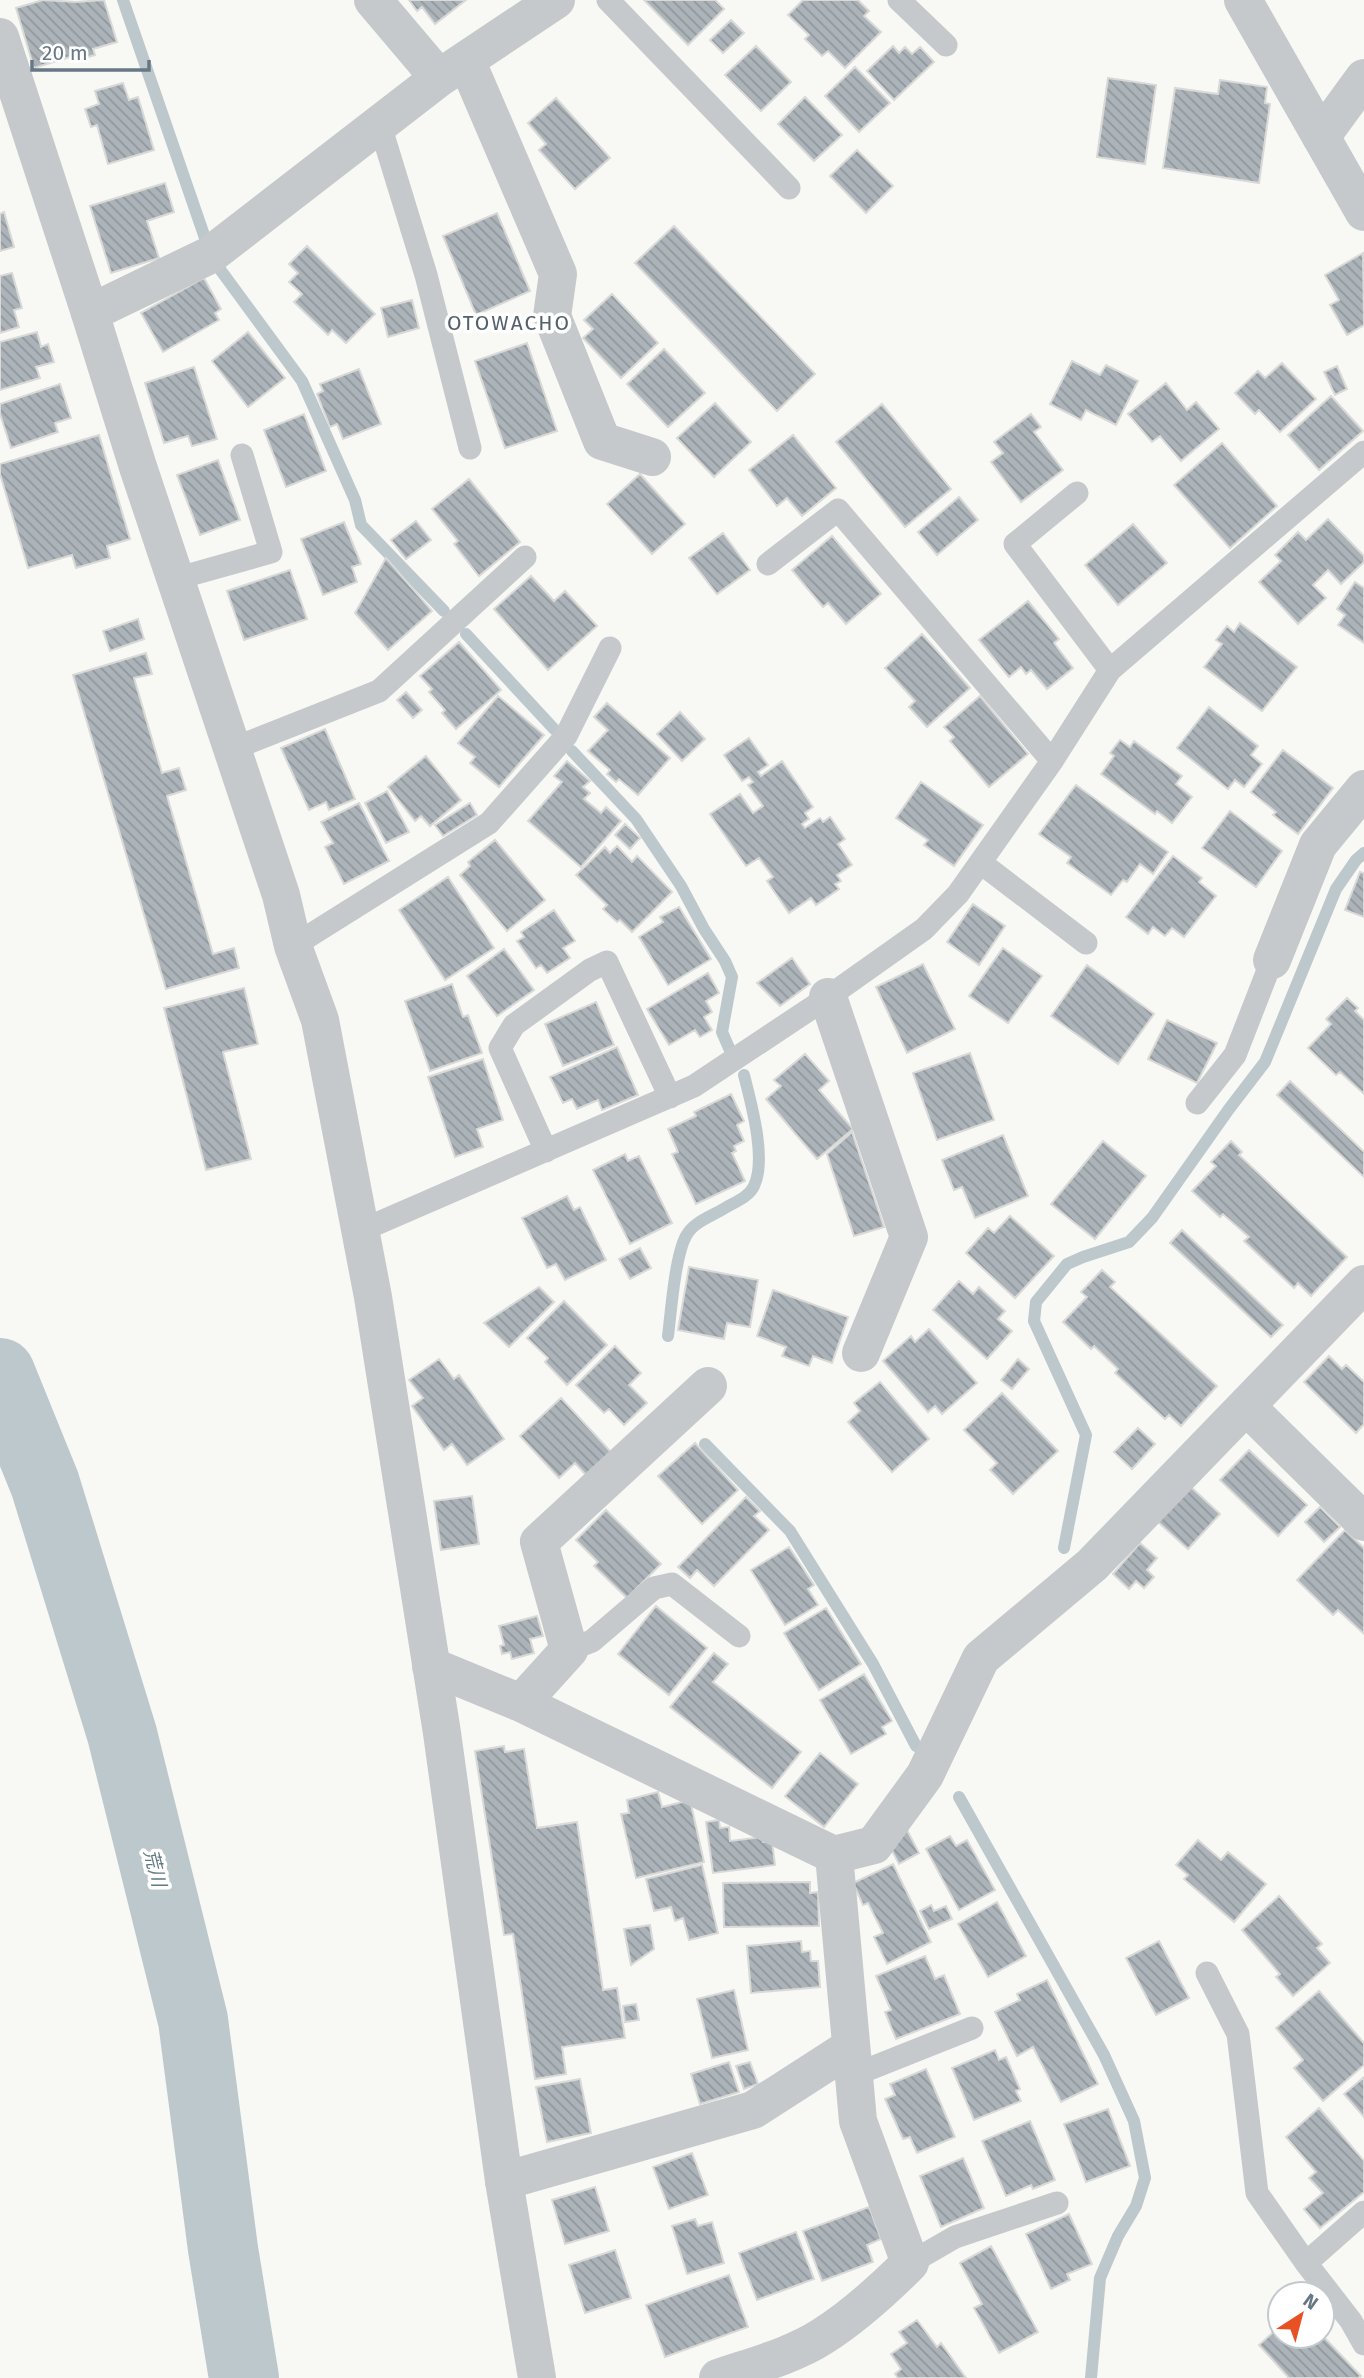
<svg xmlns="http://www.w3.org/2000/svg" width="1364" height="2378" viewBox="0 0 1364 2378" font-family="'Fira Sans','Noto Sans JP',sans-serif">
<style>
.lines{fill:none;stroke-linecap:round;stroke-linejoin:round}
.stream{stroke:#bdc8cc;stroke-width:12}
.river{stroke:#bdc8cc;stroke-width:70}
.building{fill:url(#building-back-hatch);stroke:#d9d9d7;stroke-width:2}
.service{stroke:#c5c9cc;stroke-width:23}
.minor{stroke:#c5c9cc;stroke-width:38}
.tertiary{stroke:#c5c9cc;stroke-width:38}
.labels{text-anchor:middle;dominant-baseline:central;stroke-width:7;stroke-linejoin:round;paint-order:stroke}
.water-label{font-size:19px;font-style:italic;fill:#627a83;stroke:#fff}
.quarter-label{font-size:21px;letter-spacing:2px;fill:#54616b;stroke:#fff}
</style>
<defs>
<pattern id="building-back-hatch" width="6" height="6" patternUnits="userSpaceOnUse" patternTransform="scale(1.75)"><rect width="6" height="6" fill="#acb4ba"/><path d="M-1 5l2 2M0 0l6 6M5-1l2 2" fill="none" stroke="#90979d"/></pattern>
</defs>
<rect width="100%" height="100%" fill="#f8f8f4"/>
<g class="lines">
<path class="stream" d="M123,0L205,238
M219,268L302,381L355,500L361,525L444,611
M466,634L554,729
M572,751L636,819L681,886L704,929L725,961L732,977L722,1032L729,1048
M668,1336C671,1312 675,1256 686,1236C693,1222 712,1216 725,1208C735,1202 749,1197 754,1186C767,1159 751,1103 744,1075
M705,1444L790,1531L873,1664L916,1746
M1064,1548L1086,1435L1034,1321L1036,1302L1067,1264L1083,1257L1129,1242L1152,1218L1229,1109L1265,1062L1336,889L1356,860L1364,853
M959,1797L1104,2055L1134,2121L1145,2178L1136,2206L1118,2236L1100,2278L1091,2378"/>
<path class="river" d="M0,1373L45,1484L122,1734L193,2020L223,2249L244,2378"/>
</g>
<path class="building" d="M43,0L76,2L104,0L117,42L93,49L95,55L74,61L73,56L34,68L16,8Z
M409,0H466L435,24L422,7L417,11Z
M644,0H715L724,9L688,45Z
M803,0H858L869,11L864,16L881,32L845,68L828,51L822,56L805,39L809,35L788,15Z
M731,20L744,33L723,53L710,40Z
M756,46L791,82L761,111L725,75Z
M893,46L899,53L905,47L912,54L920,47L934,62L894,100L867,71Z
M855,67L890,103L859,132L825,96Z
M1108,78L1156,85L1145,164L1097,157Z
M1220,80L1267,87L1265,103L1270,104L1259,183L1163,168L1175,88L1218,94Z
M123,83L129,100L138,97L154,150L108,164L97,125L91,127L85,109L99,104L95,91Z
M805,97L842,135L814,161L778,124Z
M556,98L610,158L575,189L539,150L546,144L528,123Z
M857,150L893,186L866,213L830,176Z
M165,183L174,212L147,221L159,258L111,273L90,206Z
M4,212L14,247L0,251V214Z
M497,213L530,291L476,315L443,236Z
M674,226L815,374L777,411L635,263Z
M307,246L375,314L346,343L332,330L328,335L294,302L302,294L289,282L298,273L289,264Z
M1363,253L1364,325L1347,335L1330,305L1339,300L1325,275Z
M12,273L22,308L14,310L19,327L0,333V276Z
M204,278L221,309L215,313L219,320L163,352L141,313Z
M612,294L658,343L621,378L583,338L593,329L584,320Z
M412,300L419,328L388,337L381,308Z
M37,332L41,347L48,344L54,362L36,367L40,378L0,390V342Z
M248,332L285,378L248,407L212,361Z
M527,343L557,431L505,448L475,361Z
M664,349L705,393L668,427L627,384Z
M1072,361L1100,375L1106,365L1138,381L1116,425L1086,410L1081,420L1050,404Z
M1282,363L1316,399L1280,432L1259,410L1255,414L1235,393L1258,371L1265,378Z
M1337,366L1347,389L1335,395L1324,372Z
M194,367L217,439L192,446L188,436L164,443L145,383Z
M359,369L381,424L343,439L337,424L330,427L317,394L323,391L320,384Z
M1166,383L1187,410L1196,402L1219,429L1181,461L1160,436L1152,442L1128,414Z
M60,384L71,418L55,423L58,432L11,448L0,414V404Z
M1331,396L1363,431L1319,470L1288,435Z
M715,403L751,442L714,477L677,438Z
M882,404L951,489L905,527L836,442Z
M304,414L326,471L286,487L264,430Z
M1031,414L1041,427L1034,432L1063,470L1021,502L991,462L1003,453L994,442Z
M99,435L130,539L107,546L110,558L76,568L72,555L28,568L0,474V464Z
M793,435L836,488L802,516L787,498L777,506L749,470Z
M1222,443L1277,506L1230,548L1174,485Z
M218,460L240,520L200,535L177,475Z
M640,474L685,524L652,554L607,504Z
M469,479L520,542L479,576L454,544L458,541L432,509Z
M959,497L978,520L937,555L918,532Z
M1328,519L1364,556V562L1341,584L1328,570L1313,585L1326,598L1298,624L1259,582L1281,561L1275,555L1298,532L1306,540Z
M416,521L431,540L406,559L391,540Z
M344,522L361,564L352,567L357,582L323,595L301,539Z
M1133,524L1167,563L1118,605L1085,565Z
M723,533L750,570L717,594L689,558Z
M832,536L881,594L846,624L828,603L823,607L792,570Z
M386,558L432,611L388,650L355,613Z
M290,570L307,619L244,640L227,591Z
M531,576L554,601L565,591L597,626L548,670L494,609Z
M1355,582L1364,588V643L1338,625L1345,615L1337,609Z
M1028,601L1059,639L1054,643L1073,668L1047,689L1031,670L1026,674L1021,667L1009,677L979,640Z
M138,619L144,639L110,651L103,631Z
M1240,623L1297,667L1262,711L1204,667L1222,644L1216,640L1227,626L1234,632Z
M922,634L970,688L927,727L909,707L915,701L885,668Z
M459,642L501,690L456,729L442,713L445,710L429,692L432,689L420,676Z
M146,653L152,674L134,678L162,773L179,768L186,790L167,796L213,954L234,948L239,968L166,989L73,675Z
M406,692L422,710L413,718L397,700Z
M498,696L544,735L499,787L470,763L475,757L458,743Z
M980,696L1028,754L989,787L950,741L954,737L944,727Z
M607,703L670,758L638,795L619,779L616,782L607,774L610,770L588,751L608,730L594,717Z
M1209,707L1258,746L1251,755L1262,764L1244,787L1235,780L1228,789L1177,748Z
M680,712L705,739L682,761L657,734Z
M325,729L355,799L329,810L326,802L309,810L281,748Z
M749,738L768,765L758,772L761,776L782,761L813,807L805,813L809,819L802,824L805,828L820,818L823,822L830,817L845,839L838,844L852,865L837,875L841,881L835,884L839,889L816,905L811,898L789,913L767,881L773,877L759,858L746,866L710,814L740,794L753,813L763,806L748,785L753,782L749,777L742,781L724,755Z
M1120,740L1130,747L1134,741L1182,776L1176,784L1192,797L1172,823L1157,811L1155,814L1101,774L1114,756L1110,753Z
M1283,750L1333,788L1298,834L1273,815L1276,812L1251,792Z
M426,756L461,800L430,826L421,816L415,821L388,787Z
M567,761L590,781L583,787L590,793L584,799L601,813L606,807L621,821L581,867L528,821L562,782L554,776Z
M921,782L983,825L954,866L924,845L928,840L896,818Z
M1076,785L1168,852L1153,874L1140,864L1127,882L1123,880L1111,895L1067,863L1071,857L1039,834Z
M387,791L409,832L386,843L365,803Z
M359,803L389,861L344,884L325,847L333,843L321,822Z
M470,803L477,815L443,836L435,825Z
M1230,811L1282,851L1256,887L1202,848Z
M625,824L640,838L630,849L615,835Z
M495,840L545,900L507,931L460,875L470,866L468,862Z
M617,846L632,862L637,856L672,892L632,932L620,920L617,922L603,909L607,905L576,875L605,847L610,853Z
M1173,856L1202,878L1199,882L1216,896L1184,937L1172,928L1165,936L1153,927L1148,934L1126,917Z
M1360,872L1364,873V917L1345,910Z
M448,877L494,948L445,980L399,910Z
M973,904L1005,926L979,965L947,942Z
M679,907L711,959L668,985L639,937L663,922L660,917Z
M554,910L575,941L563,948L570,958L547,973L541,965L536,968L517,941L524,937L521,932Z
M1003,948L1042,976L1008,1023L969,996Z
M504,949L534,990L497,1016L467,976Z
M792,958L810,984L780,1006L757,983Z
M923,964L955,1029L907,1053L876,987Z
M1087,965L1154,1014L1118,1064L1051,1016Z
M708,973L719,993L706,1001L712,1012L704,1017L712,1030L700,1037L695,1030L669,1045L647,1009Z
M452,984L463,1017L468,1015L482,1053L430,1071L405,1001Z
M244,988L258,1044L223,1052L251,1159L206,1170L164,1008Z
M1347,998L1358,1008L1355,1011L1364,1020V1094L1340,1072L1336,1075L1308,1048L1331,1024L1326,1019Z
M596,1002L614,1045L563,1066L545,1024Z
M1167,1020L1217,1043L1197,1083L1148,1059Z
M617,1047L638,1095L602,1110L598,1100L577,1109L572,1099L563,1103L550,1077Z
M970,1053L994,1120L937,1140L913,1073Z
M805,1054L829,1081L819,1090L853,1129L817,1159L766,1099L781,1086L774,1080Z
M483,1059L503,1120L477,1129L483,1147L455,1157L428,1077Z
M1290,1081L1364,1152V1177L1277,1095Z
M731,1094L744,1121L737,1125L744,1141L734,1146L736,1151L732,1153L745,1181L696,1204L672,1154L678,1152L668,1129L696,1116L694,1112Z
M852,1132L884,1227L854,1236L827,1154Z
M1003,1135L1028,1196L975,1218L962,1187L954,1190L942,1160Z
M1103,1141L1146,1176L1095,1239L1051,1204Z
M1231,1141L1242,1152L1239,1155L1347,1257L1311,1296L1298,1283L1294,1288L1244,1241L1249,1237L1223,1214L1220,1217L1192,1191L1216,1166L1211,1162Z
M625,1154L628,1161L639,1156L672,1223L630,1244L593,1170Z
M567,1196L574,1210L580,1207L606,1260L565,1280L556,1264L547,1268L522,1218Z
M1010,1216L1054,1256L1015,1298L966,1253L988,1228L994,1233Z
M1182,1230L1283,1325L1271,1337L1170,1243Z
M640,1248L651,1268L630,1279L619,1259Z
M689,1267L758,1280L750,1327L727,1323L724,1339L678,1330Z
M1102,1270L1115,1282L1110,1287L1217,1386L1181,1426L1169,1415L1165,1419L1115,1373L1118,1369L1094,1346L1091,1349L1063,1322L1087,1297L1081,1292Z
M959,1281L973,1294L979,1287L1005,1311L998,1319L1012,1331L987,1359L933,1310Z
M539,1287L554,1302L509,1347L484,1323Z
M773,1290L848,1317L832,1363L813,1356L809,1366L782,1356L786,1347L757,1336Z
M564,1301L607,1345L567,1385L545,1362L548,1358L527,1338Z
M929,1329L977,1383L942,1414L935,1406L928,1412L883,1361L911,1336L915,1342Z
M615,1346L641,1373L629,1385L647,1403L624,1425L609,1409L604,1413L576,1385Z
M1329,1356L1342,1369L1346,1365L1364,1382V1424L1356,1433L1304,1382Z
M439,1359L454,1379L459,1375L504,1439L467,1465L452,1444L444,1450L412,1406L423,1398L409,1380Z
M1018,1359L1029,1369L1012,1389L1001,1380Z
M880,1382L929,1439L892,1472L848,1422L860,1411L854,1403Z
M1002,1393L1058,1451L1013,1494L990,1470L997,1463L964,1430Z
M561,1398L611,1452L586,1475L575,1463L559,1478L520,1436Z
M1138,1428L1155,1444L1132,1469L1114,1452Z
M695,1443L738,1490L702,1524L658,1476Z
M1249,1450L1307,1505L1278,1536L1220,1480Z
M1191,1487L1220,1514L1188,1549L1158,1522Z
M472,1496L479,1544L441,1550L434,1501Z
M746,1497L760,1511L754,1516L769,1530L714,1586L697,1570L690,1578L678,1567Z
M1320,1507L1340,1527L1324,1542L1305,1522Z
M606,1510L661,1564L627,1598L594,1566L598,1562L576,1540Z
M1345,1530L1364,1548V1634L1338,1610L1333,1615L1297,1580Z
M1140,1543L1157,1558L1147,1570L1154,1577L1144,1588L1136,1581L1129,1589L1113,1574Z
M789,1547L814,1585L808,1589L818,1605L785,1625L751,1570Z
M656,1606L707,1648L669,1695L618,1654Z
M826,1608L861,1664L819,1690L784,1633Z
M537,1616L543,1636L530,1639L534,1653L512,1659L510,1652L502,1654L500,1646L504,1645L499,1626Z
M714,1653L728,1664L713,1682L801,1752L772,1788L670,1707Z
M864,1674L892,1721L882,1727L886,1734L851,1754L820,1700Z
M504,1746L505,1752L524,1749L537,1828L577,1822L603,1990L617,1988L625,2038L562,2047L566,2074L535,2079L513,1934L504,1935L475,1751Z
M820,1753L858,1784L824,1827L785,1796Z
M658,1792L662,1807L690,1800L704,1862L636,1878L621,1814L629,1813L627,1800Z
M719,1820L720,1828L729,1827L730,1841L762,1837L763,1842L772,1841L775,1865L713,1873L706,1822Z
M907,1830L919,1853L899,1864L891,1849Z
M950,1836L956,1846L967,1840L995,1890L959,1910L926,1849Z
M1198,1840L1221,1860L1228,1852L1266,1884L1234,1922L1184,1879L1188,1875L1176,1865Z
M893,1864L931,1942L887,1964L874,1937L883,1933L868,1903L863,1905L853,1883Z
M702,1865L718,1933L689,1940L683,1918L675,1921L671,1907L654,1911L646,1879Z
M810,1882V1893L818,1892L819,1926L724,1927L723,1883Z
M1279,1896L1322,1944L1317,1948L1330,1963L1293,1996L1276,1977L1280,1974L1242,1930Z
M997,1902L1026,1956L988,1977L958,1924Z
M931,1905L934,1911L946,1906L952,1919L929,1929L920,1911Z
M650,1925L654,1949L631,1965L624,1929Z
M801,1941L802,1952L810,1951L811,1961H818L820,1987L751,1993L747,1946Z
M1159,1941L1189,1998L1156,2015L1126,1958Z
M925,1956L935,1979L944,1975L960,2014L896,2039L885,2012L891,2010L876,1976Z
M1047,1980L1098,2084L1061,2102L1033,2047L1017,2056L995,2012L1020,2000L1017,1994Z
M734,1990L748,2050L712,2058L697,1999Z
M1319,1991L1364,2043V2065L1323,2101L1294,2068L1303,2060L1276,2028Z
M636,2004L639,2020L625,2022L623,2006Z
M995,2050L999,2060L1006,2057L1020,2089L1016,2091L1021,2101L974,2120L952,2068Z
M729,2062L739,2092L700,2104L691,2074Z
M750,2062L758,2084L744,2089L736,2066Z
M926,2069L955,2137L917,2153L910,2137L903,2139L885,2099L895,2095L890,2084Z
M1364,2077V2117L1344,2094Z
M580,2079L591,2133L547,2142L536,2087Z
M1319,2108L1364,2161V2192L1320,2228L1304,2209L1323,2193L1309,2178L1316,2172L1286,2137Z
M1108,2109L1130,2166L1086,2182L1064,2124Z
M1030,2121L1055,2180L1033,2189L1031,2185L1006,2196L982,2141Z
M692,2153L708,2195L669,2209L653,2167Z
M963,2158L984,2208L941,2227L920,2176Z
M595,2187L609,2231L565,2244L552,2200Z
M869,2207L881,2239L867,2245L873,2262L822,2281L803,2231Z
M1069,2214L1092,2264L1067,2274L1070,2280L1051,2289L1026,2234Z
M695,2219L698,2226L712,2222L724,2263L687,2274L672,2226Z
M796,2232L814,2279L757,2300L739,2253Z
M991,2246L1038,2332L999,2353L974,2308L982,2304L960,2263Z
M615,2250L631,2298L585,2313L569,2265Z
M729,2275L748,2327L665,2357L646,2305Z
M917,2320L937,2347L941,2343L966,2378H898L895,2374L901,2369L891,2354L907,2343L899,2332Z
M1280,2326V2336L1322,2335L1361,2376L1358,2378H1289L1259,2345Z"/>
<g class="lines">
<path class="service" d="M608,0L789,188
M899,0L946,45
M379,122L426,275L470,448
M1077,493L1015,544L1110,670
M768,564L838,510L1052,761
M175,579L271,552L242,455
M232,749L379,691L525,557
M981,863L1086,943
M293,946L489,823L566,736L610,648
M1197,1103L1235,1055L1272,960
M546,1151L500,1048L514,1025L590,970L607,962L670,1097
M360,1231L694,1086L828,997L924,929L958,894L1052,761L1110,670L1364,452
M569,1650L592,1641L654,1588L672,1584L739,1636
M1207,1973L1238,2034L1257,2193L1306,2263
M854,2075L972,2028
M1364,2212L1306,2263L1351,2321L1364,2344
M910,2263L955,2237L1057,2203"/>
<path class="minor" d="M373,0L439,78
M1243,0L1364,212
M466,60L558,274L552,316L602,441L652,457
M1321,137L1364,78
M90,313L210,255L439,78L556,0
M1272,960L1318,845L1364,789
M828,997L909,1237L861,1353
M1246,1406L1364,1522
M431,1666L521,1703L834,1855
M521,1703L569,1650L539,1542L708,1386
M504,2181L753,2110L851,2047
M718,2378C753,2366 792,2356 823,2336C856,2315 883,2290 910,2263L858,2121L834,1855L874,1845L925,1775L981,1658L1092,1565L1364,1284"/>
<path class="tertiary" d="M0,37L90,313L138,467L281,895L293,946L320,1020L373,1297L442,1733L504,2181L537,2378"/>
</g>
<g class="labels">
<g class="water-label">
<text transform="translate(155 1868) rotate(76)">荒川</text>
</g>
<g class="quarter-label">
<text x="509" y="323">OTOWACHO</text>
</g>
</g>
<g transform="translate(1301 2315) rotate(36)"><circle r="33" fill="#ffffff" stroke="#c2c9cf" stroke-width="2"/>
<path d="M0-5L12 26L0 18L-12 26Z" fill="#e85124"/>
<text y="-10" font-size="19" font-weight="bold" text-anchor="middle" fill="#667886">N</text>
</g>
<path d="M32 60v10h117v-10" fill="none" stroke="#667886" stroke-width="3.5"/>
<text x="42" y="60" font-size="21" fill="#667886" stroke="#ffffff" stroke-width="5" paint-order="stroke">20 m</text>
</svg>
